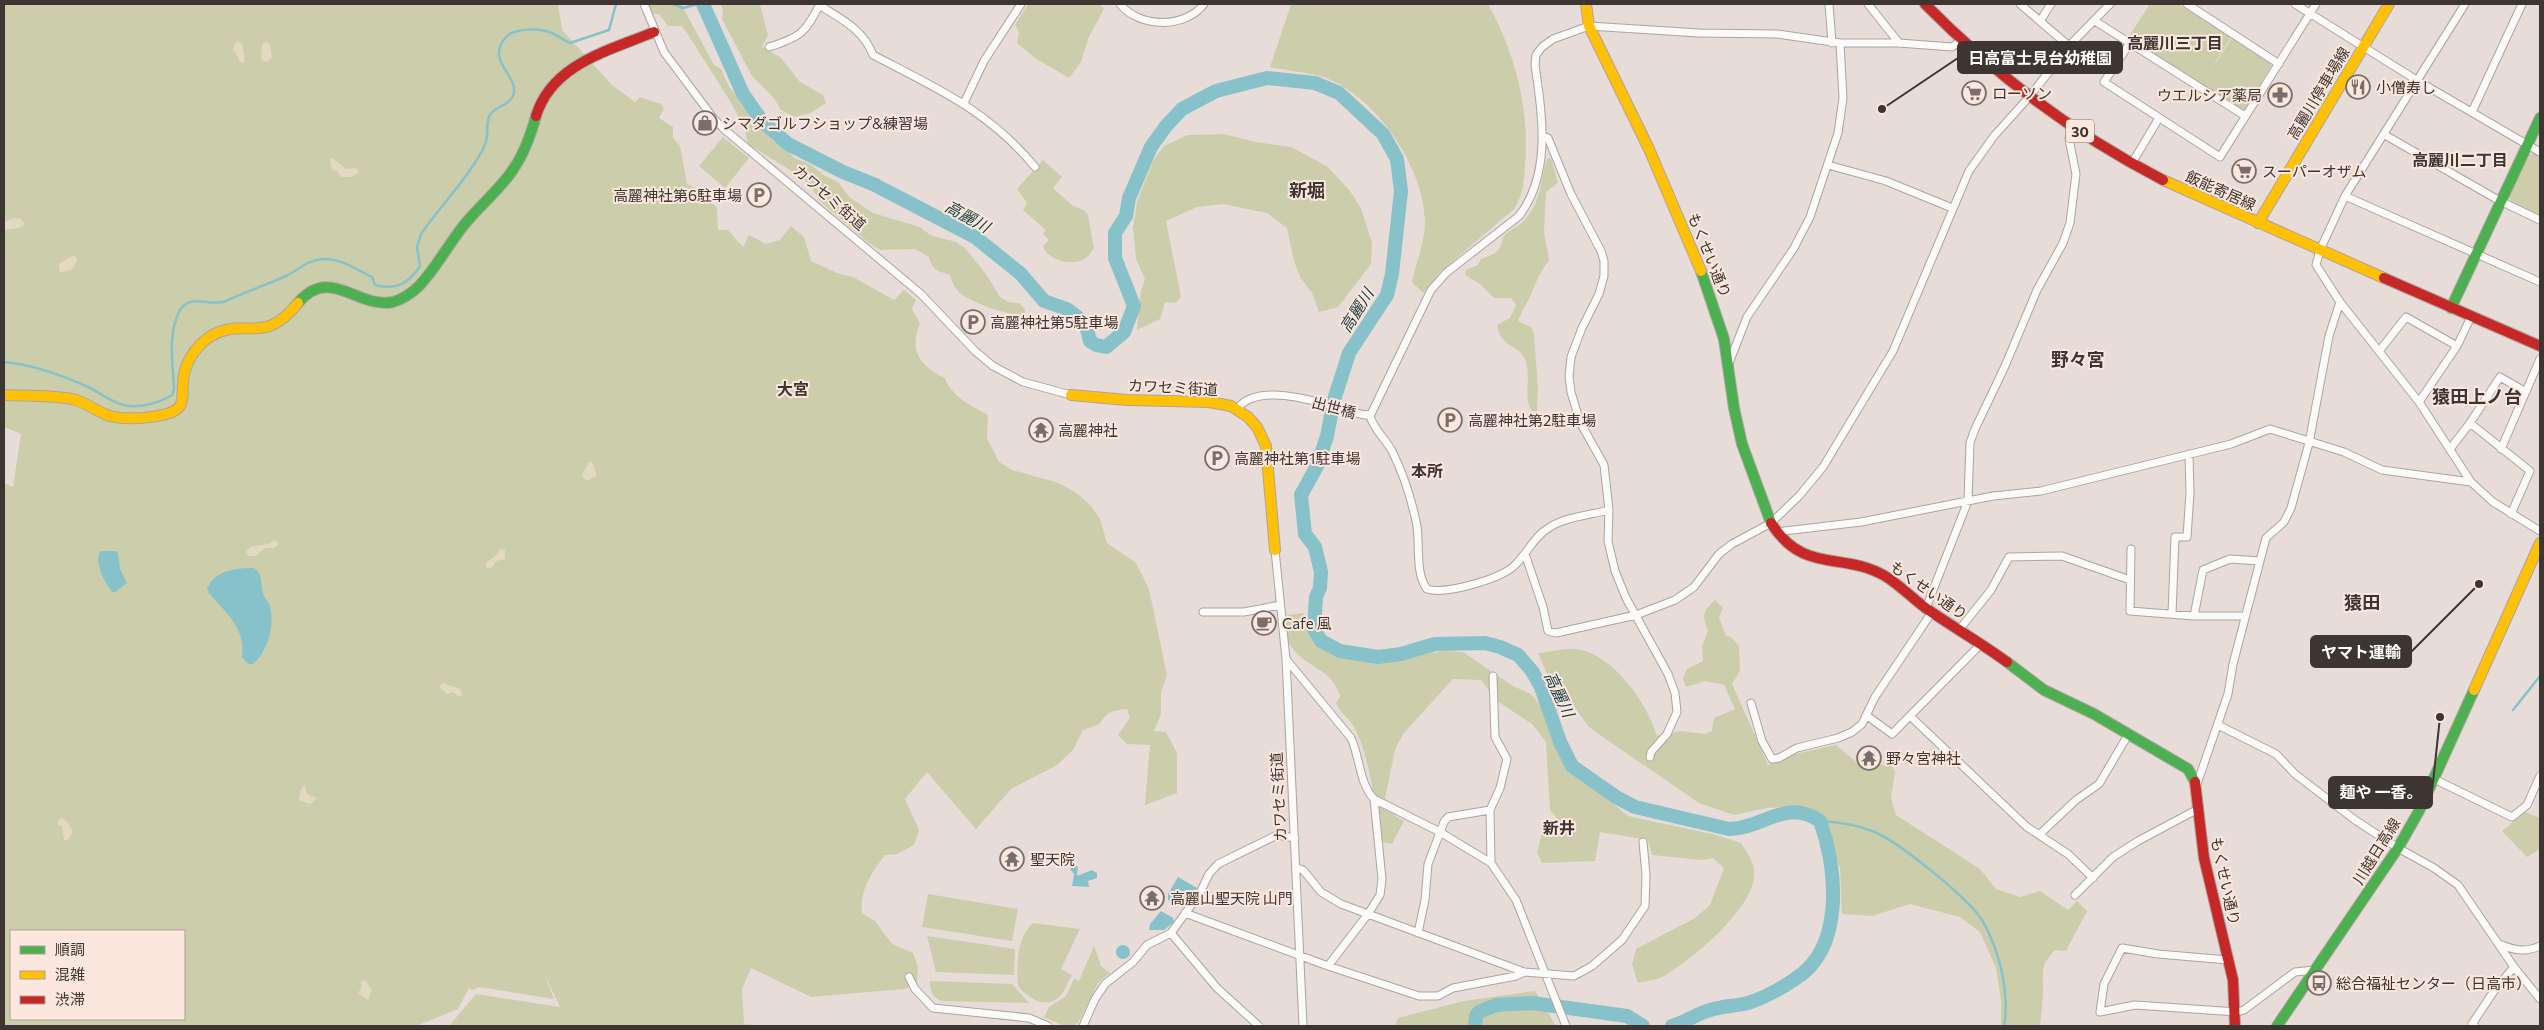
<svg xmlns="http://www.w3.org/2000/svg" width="2544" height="1030" viewBox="0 0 2544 1030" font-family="Commissioner,'Noto Sans JP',sans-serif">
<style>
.green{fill:#ccceab;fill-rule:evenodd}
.sand{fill:#e3d8c2}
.water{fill:#87c1ca}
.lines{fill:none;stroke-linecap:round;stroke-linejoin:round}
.stream{stroke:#87c1ca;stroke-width:2.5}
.river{stroke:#87c1ca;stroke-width:14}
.street-casing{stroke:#aca49f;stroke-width:9}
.fast-casing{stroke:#aca49f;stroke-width:12}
.slow-casing{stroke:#aca49f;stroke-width:12}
.jam-casing{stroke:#aca49f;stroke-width:12}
.street{stroke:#fbfaf9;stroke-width:7}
.fast{stroke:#4caf50;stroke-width:10}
.slow{stroke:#ffc107;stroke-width:10}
.jam{stroke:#c62828;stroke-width:10}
.labels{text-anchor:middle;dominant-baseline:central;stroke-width:4;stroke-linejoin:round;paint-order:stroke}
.shield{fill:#fbe7dd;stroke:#766a65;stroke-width:1}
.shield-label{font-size:14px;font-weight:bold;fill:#3d3531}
.poi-label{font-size:15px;fill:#3d3531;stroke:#fbe7dd;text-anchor:start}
.street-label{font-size:15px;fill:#3d3531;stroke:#fbe7dd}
.neighbourhood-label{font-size:16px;font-weight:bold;fill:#3d3531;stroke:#fbe7dd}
.water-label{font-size:16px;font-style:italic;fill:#163f46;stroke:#fbe7dd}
.quarter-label{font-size:18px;font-weight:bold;fill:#3d3531;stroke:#fbe7dd}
.leader{fill:none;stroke:#3d3531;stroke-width:2}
.callout-dot{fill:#3d3531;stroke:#fbe7dd;stroke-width:2}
.callout{fill:#3d3531;stroke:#3d3531;stroke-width:2}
.callout-label{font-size:16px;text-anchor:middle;font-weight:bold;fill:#fff}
</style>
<rect width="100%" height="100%" fill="#e7dcd7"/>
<path class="green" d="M4,4H558L562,30L613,86L635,102L640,97L661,104L664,109L659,118L673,127V138L680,146L687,184L700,190L717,208L718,230H728L743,247L749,235L766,244L780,240L791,226L804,237L811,261L837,273L853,277L894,300L904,290L916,300L912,309L920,323C909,351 919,365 945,378C951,396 971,406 988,415L987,438L999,462L1012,470L1059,483L1078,494L1091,506L1100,519L1107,543L1136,563L1149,589L1167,675L1161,693V714L1154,731L1166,732L1177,753V793L1145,805L1150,745L1127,744L1118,735L1130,718L1127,709C1113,710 1106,712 1100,724L1083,730L1073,750L1057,765L1011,789L976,829L927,772L905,799L919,830L914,845L897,854L885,855C872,872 859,891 862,913L875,921L892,944L913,953L918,967L917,984L904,989L811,997L751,968L742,989L744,1024L766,1026H449L476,994L560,1007L544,973L554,999L479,987L473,990L469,988L458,1009L416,1026H4V483L13,487L21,434L4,427ZM11,931H184V1019H11Z
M648,4H681L714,65L721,69L729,87L735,93L742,106L765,129L773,141L786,148L794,158L810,164L825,176L838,182L849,197L873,213L920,227L930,235L956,242L965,248L988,277L1000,297L1008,302L1019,303L1025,310L1024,316C1009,315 970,303 959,292C954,287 952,281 950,275C938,271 932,270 929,257L915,249L880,250L869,243L820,201L809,184L798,175L748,144L744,127L730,101L687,33L682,26H668L659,14H651Z
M720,4H760L768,35L762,47L780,57L800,82L823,95L826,103L810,113L795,117L781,110L774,98L752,76L722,19L723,9Z
M1028,4H1100L1104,9L1088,39L1081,62L1069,78L1035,58L1017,43L1019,32L1015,25Z
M1291,4H1488C1515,53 1530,109 1525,166C1524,182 1523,195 1514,209L1439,273L1423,293L1412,282C1416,263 1425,241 1425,222C1424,167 1377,98 1326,78C1309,72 1288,71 1270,67Z
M2150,4H2178L2231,37L2208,74L2232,38L2270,62L2271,66L2245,109H2241L2128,38Z
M1224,134L1255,142L1291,147L1328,167L1350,191L1361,208L1372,243L1371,264L1338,307L1319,312L1312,293L1300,277L1294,261L1287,228L1267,213L1223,204L1197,207L1166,221L1181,297L1175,303L1165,302L1160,319L1137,330L1140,296L1145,279L1136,259L1133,228L1137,202L1154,159L1164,146L1188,135Z
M723,137L749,158L725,188L699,166Z
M2536,152L2540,155V216L2511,202L2509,196L2529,155Z
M1551,158L1558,183L1546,192L1544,232L1549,260C1539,274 1539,276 1532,292C1528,302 1522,310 1518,321L1531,327L1534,334L1538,389L1537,411H1532C1522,397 1533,374 1524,357C1516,343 1502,349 1497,325L1510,318L1516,305L1511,298H1494L1480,284L1465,275L1466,270L1478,265L1481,259C1487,257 1497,254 1500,247C1503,242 1501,238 1506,234C1510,230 1515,228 1519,225C1541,207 1540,183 1547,159Z
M1043,160L1062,177L1053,188L1073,206L1084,210L1088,215L1094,248C1092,251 1089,256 1086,258C1073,267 1048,261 1043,246L1049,240L1043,234L1046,230L1023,210L1027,203L1017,189Z
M1715,600L1723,608L1719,617L1726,636L1731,637L1739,646L1740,671L1732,684L1768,765L1795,754L1836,745L1867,771L1875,764L1892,766L1895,772L1891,798L1896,815L1980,869L1996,889L2020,897L2040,891L2068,910L2077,901L2087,911L2066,951L2055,950C2040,966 2043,970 2043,990C2043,1002 2041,1014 2040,1026H2001V1001L1996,968L1980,932L1960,917L1910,904L1872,916L1842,914L1840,868L1834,855L1831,837L1820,817L1800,806L1767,808L1734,815L1699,803L1597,733L1588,726L1573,705L1566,704L1564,695L1550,681L1538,653C1550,652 1565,648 1577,649C1614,655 1647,703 1657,736L1681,731L1705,734L1712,731L1714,718L1735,709L1724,685L1705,681L1686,687L1683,678L1687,669L1703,661L1702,647L1708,630C1701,616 1703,611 1715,600Z
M1304,613L1316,640L1339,655L1383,660L1444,651L1463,652L1513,686L1531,694L1546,712L1567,765L1628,816L1716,835L1741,843C1748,853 1756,865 1754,878C1750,911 1692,960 1664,976C1657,980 1647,981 1638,983L1632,965L1636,949L1695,918L1710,905L1724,868L1713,858L1702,860L1652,855L1648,840L1600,832L1595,861L1542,863L1537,853L1543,829H1566L1550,810L1546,742L1532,724L1497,701L1481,680L1453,679L1403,734L1395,750L1385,798L1395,816L1404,821L1392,844L1383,842L1379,837C1375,805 1370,756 1354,727C1349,718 1340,713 1336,703L1340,696C1332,667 1304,668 1291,646C1286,639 1288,623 1287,615Z
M2525,812L2540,818V849L2527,857L2502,831Z
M928,894L1018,909L1012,941L922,927Z
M1033,923L1080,929L1061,969L1072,975C1068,981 1065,991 1060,996C1046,1011 1027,997 1018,986C1017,965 1016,938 1033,923Z
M927,936L1015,949L1014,975L936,972Z
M1094,946L1101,966L1110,973L1098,983L1078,1023L1074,1026H1064L1044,1017L1049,1007L1066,996L1074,979L1079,981Z
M930,981L1012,984L1029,1003L942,1001C932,997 930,991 930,981Z
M1535,991L1556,1026H1395L1398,1018L1464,1001Z"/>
<path class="sand" d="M237,41L242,44L245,61L241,63L233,48Z
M267,42L270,45L272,58L266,62L261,59L262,44Z
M332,158L346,169L356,168L359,172L352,177H341L337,171L332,170L330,160Z
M14,218L21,219L25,225L19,228L4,230V222Z
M74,255L78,259L72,269L63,272L59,271V264Z
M589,462H592L597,476L586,481L582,475Z
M275,540L279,544L274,548H265L256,556H249L246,552L250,547L268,544Z
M500,549L505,550V559L496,561L493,567L486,569V563L498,554Z
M443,683L460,689L463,695L459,697L453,692L447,694L439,687Z
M305,785L307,794L317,798L310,804L299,800L301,789Z
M60,818L67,821L73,832L68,840H64L62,826L57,824Z
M365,980L372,990L368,1000L358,993L362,987L361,982Z"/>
<path class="water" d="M101,551H116L118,553L120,569L127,583L115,592H112C105,583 93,561 101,551Z
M254,568C264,576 260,582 263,593C264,598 269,602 270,607C275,626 268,651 253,664H248L242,657C246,628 226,613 209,593L207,589C214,570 237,568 254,568Z
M1074,865L1078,867L1077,876L1092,870L1097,873V878L1088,881L1089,887L1072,886L1074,874L1070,869Z
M1178,877L1197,888L1186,904H1175L1168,900V894Z
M1161,911L1173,918L1174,922L1164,930H1149L1150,924Z
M1116 952a7 7 0 1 1 14 0a7 7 0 1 1-14 0Z"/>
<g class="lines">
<path class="stream" d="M673,4L683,8L698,4
M4,362C30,364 61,375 86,386C98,391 110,402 124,405C139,409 159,403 172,395L174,389C173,364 167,334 180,310C190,293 212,307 226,301C245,292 266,285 286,276C299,270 307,260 323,259C341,258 357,270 372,277L375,285C396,291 409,283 420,266L417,247L421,234C438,209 460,187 476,161C480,155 485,147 486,141C489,131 485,123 490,115C495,106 509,106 513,96C521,76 484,62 506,37C514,28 539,28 549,32C557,35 563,40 570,43L609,30L616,4
M2513,710L2540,676
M1820,821C1838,822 1855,824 1872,831C1897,840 1968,898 1982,920C1999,949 2010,992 2004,1026"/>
<path class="river" d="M703,4L743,94L762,121L788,144L843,172L873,184L975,237L1021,274L1044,301L1067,309L1080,319L1087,329L1090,341L1096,345L1106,347L1124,332L1134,306L1115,258V233L1126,216L1129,198L1151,147L1166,126L1182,109L1216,91L1267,78L1315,83L1339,93L1383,134L1397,159L1401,191L1392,274L1387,295L1349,353L1334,400L1327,436L1317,466L1301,495L1305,534L1315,547L1321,572L1320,588L1316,597L1314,629L1321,641L1340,651L1378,657L1401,654L1435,644L1485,643L1500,647L1518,655L1532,671L1541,687L1560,742L1572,766L1616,797L1635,807L1729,829C1765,828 1785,798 1820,821C1837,869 1845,948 1795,979C1782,988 1763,998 1748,1003C1735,1006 1722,1006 1710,1010C1697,1014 1685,1022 1672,1026
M1475,1026L1476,1016L1479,1012L1496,1005L1532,1003L1627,1016L1643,1026"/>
<g class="street-casing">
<path id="street" d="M644,4L664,52L714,119L725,130L921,294L975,351L993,366L1023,382L1071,395
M1120,4C1139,28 1185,29 1204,4
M1829,4L1832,43
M1868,4L1899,43
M2020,4L2069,46
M2187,4L2279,64
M2295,4L2418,81L2540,152
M2465,4L2345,196L2540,282
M819,5C841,19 863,29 873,55C936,88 988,110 1035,167
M2040,21L2051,4
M2095,21L2245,116
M2130,43L2104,82L2220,157L2316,4
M769,47C801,37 805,33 820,4
M964,103L984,61L1021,4
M2472,112L2522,4
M2385,135L2500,201L2540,220
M1542,136L1548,138L1571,194L1601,251L1604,261V276L1599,294L1582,328L1571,357L1569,377L1571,392L1580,422L1604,465L1609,510L1608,541L1615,571L1626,598L1668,674L1675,693L1677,712L1667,734L1651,752L1650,757
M2132,163L2159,118
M1828,165L1886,181L1952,208
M2345,196L2320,250L2316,265L2340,302L2419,402L2471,482
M2380,350L2406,317L2457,346
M1729,363L1747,317L1794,248L1810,217L1838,133L1843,98L1840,43
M2419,402L2457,346L2471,317
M1237,409C1260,378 1332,407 1364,415L1371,414L1431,290L1446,273L1519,216C1552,173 1542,114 1535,65L1536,55L1542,47L1553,39L1589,26L1699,33L1777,34L1840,43H1899L1952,47L1962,40
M1370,416C1374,430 1385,438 1392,451C1403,473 1411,498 1416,521C1421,541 1414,572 1427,589C1445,595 1500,579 1514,566C1527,554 1534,536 1550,527C1566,517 1590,515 1609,510
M2470,423L2530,471L2511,514
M2450,449L2470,423L2500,377L2526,392
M2501,449L2540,359
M1776,532L1861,522L1993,496L2041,491L2231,444L2270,429L2344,452L2382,470L2471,482L2493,502L2540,531
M2131,549L2130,611L2194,616H2245
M1275,550L1286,659L1303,1026
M1525,554L1543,607L1548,631L1556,633L1636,615L1675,600L1694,587L1719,554L1732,544L1771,523L1799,496L1823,467L1893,351L1969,171L1994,136L2030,96L2069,46L2110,4
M1926,608L1968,501L1970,443L1975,429L2005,366L2037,290L2063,243L2070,223L2076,174L2069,139L2073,127
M1203,612H1244L1280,605
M2172,614L2175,537H2187L2190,493L2189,454
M2194,616L2203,570L2230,559L2260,561
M1959,630L1991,590L2009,557L2062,556L2130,580
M1286,659L1351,738C1360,757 1359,783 1374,799L1440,832L1491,863L1516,900L1566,1026
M1751,703L1762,741L1772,759L1779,758L1797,748L1838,738L1852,732L1862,724L1875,697L1932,612
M1866,715L1892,734L1981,644
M1910,716L2027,827L2068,854L2093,878
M2218,725L2276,754L2295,774L2355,820L2398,848L2434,868L2458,885L2514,967L2540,999
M2434,779L2512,817L2527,805L2540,776
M2197,784L2228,694L2233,664L2266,538L2284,522L2291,508L2309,443L2329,336L2340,302
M2040,834L2076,800L2099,784L2128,735
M1491,863L1490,810L1500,788L1507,759L1495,737L1493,676
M1297,868L1303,870L1321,892L1341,904L1524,972L1574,976L1592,966L1622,940L1645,906L1646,875L1643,842
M2075,895L2113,857L2138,841L2198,809
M1185,913L1328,966L1419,996H1438L1453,988L1516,976L1524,972
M1171,933L1217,988L1259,1026
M1418,933L1425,900L1428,864L1444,822L1448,817L1490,810
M2499,944C2514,950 2524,953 2540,946
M2228,960L2158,954L2122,948L2104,984L2100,1012L2135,1005L2237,1012L2244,1010L2295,972L2315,970
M1328,966L1368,914L1380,895L1382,879L1374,799
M909,977L915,989L933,1008L1029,1018L1048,1026
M1083,1026L1095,999L1105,984L1133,962L1147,945L1171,933L1200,893L1209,874L1218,864L1277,835L1295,838
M2475,1026L2472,1024L2494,991L2514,967"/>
</g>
<g class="fast-casing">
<path id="fast" d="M1701,271L1724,339L1734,408L1742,444L1771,523
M298,303C330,265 357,309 393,302C403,299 411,294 419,286C436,268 448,245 464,225C479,206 501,189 514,168C525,152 531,134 536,116
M2451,308L2540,118
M2007,662L2044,690L2094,714L2188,769L2195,782
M2277,1026L2398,848L2419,811L2474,690"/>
</g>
<g class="slow-casing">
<path id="slow" d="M1586,4L1589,26L1649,149L1701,271
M2163,180L2384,278
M2258,223L2389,4
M4,395C27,396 50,395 72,399C86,402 97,412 110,416C125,420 171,419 180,406C184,400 182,391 183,384C183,365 195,346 211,336C245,316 263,347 298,303
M1071,395L1127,400L1209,402L1231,406L1248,417L1257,427L1266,446L1275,550
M2474,690L2540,543"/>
</g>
<g class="jam-casing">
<path id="jam" d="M1925,4C1995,75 2074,134 2163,180
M536,116C552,64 608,51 654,32
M2384,278L2540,346
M1771,523C1804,575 1842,551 1885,576C1900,585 1913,599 1927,609C1953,627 1981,643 2007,662
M2195,782L2204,858L2233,980L2235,1026"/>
</g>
<use href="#street" class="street"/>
<use href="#fast" class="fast"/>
<use href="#slow" class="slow"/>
<use href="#jam" class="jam"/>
</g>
<defs>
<g id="restaurant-ring" transform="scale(1.25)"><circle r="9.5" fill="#fbe7dd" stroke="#786f6b" stroke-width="1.5"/><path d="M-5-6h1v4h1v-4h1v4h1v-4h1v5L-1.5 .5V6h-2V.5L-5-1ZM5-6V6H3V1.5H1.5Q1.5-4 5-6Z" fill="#786f6b"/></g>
<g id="supermarket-ring" transform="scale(1.25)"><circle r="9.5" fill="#fbe7dd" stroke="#786f6b" stroke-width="1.5"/><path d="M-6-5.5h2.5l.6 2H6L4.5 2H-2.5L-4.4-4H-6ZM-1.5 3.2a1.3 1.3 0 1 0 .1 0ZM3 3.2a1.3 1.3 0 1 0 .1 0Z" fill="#786f6b"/></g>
<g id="pharmacy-ring" transform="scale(1.25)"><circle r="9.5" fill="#fbe7dd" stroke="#786f6b" stroke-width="1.5"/><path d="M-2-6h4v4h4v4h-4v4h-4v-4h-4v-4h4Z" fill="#786f6b"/></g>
<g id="shop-ring" transform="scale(1.25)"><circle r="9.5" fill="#fbe7dd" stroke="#786f6b" stroke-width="1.5"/><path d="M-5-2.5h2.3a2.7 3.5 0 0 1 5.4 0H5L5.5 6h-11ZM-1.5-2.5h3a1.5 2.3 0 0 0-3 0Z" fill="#786f6b"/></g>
<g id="parking-ring" transform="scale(1.25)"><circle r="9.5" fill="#fbe7dd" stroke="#786f6b" stroke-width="1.5"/><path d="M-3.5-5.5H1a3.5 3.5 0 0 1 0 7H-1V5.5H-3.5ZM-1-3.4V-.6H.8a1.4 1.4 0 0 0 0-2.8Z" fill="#786f6b"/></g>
<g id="temple-ring" transform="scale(1.25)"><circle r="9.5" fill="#fbe7dd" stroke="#786f6b" stroke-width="1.5"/><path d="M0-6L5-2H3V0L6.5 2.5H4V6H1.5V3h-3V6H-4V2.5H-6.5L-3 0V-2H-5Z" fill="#786f6b"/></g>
<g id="cafe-ring" transform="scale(1.25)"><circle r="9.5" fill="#fbe7dd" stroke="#786f6b" stroke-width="1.5"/><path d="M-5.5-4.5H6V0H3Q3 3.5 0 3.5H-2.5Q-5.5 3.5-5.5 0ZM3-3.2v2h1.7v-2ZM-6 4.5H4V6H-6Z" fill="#786f6b"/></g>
<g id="bus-ring" transform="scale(1.25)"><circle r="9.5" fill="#fbe7dd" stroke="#786f6b" stroke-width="1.5"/><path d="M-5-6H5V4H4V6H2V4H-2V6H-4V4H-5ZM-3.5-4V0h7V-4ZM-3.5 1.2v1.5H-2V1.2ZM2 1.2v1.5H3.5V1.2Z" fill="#786f6b"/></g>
</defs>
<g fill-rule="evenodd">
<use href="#restaurant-ring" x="2358" y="87"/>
<use href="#supermarket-ring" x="1974" y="93"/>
<use href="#pharmacy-ring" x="2280" y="95"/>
<use href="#shop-ring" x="705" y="123"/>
<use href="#supermarket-ring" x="2244" y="171"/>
<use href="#parking-ring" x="759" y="195"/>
<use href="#parking-ring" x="973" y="322"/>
<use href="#parking-ring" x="1450" y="420"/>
<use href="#temple-ring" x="1041" y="430"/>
<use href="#parking-ring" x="1217" y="458"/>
<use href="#cafe-ring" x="1264" y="623"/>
<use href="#temple-ring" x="1869" y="758"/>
<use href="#temple-ring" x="1012" y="859"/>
<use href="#temple-ring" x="1152" y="898"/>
<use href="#bus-ring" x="2319" y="983"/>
</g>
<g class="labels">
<rect class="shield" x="2066" y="119.5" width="28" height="23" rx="4"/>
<g class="shield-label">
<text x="2080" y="131">30</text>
</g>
<g class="poi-label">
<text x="2376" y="87">小僧寿し</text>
<text x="1992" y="93">ローソン</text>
<text x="2262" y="95" text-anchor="end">ウエルシア薬局</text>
<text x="722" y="123">シマダゴルフショップ&amp;練習場</text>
<text x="2262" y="171">スーパーオザム</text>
<text x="742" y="195" text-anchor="end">高麗神社第6駐車場</text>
<text x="990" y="322">高麗神社第5駐車場</text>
<text x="1468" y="420">高麗神社第2駐車場</text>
<text x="1058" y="430">高麗神社</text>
<text x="1234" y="458">高麗神社第1駐車場</text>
<text x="1282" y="623">Cafe 風</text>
<text x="1886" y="758">野々宮神社</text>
<text x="1030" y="859">聖天院</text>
<text x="1170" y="898">高麗山聖天院 山門</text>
<text x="2336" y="983">総合福祉センター（日高市）</text>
</g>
<g class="street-label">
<text transform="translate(2318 93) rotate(-59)">高麗川停車場線</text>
<text transform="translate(2221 190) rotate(24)">飯能寄居線</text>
<text transform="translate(830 197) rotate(41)">カワセミ街道</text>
<text transform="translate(1710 255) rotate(68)">もくせい通り</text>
<text transform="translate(1173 387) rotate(3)">カワセミ街道</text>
<text transform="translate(1334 407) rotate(15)">出世橋</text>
<text transform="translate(1929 590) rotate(35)">もくせい通り</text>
<text transform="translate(1278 797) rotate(-93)">カワセミ街道</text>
<text transform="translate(2376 851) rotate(-58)">川越日高線</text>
<text transform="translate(2226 881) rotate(78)">もくせい通り</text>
</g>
<g class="neighbourhood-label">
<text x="2175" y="42">高麗川三丁目</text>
<text x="2460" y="159">高麗川二丁目</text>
<text x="793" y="388">大宮</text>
<text x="1427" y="470">本所</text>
<text x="1559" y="827">新井</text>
</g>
<g class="water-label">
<text transform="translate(968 216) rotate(29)">高麗川</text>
<text transform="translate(1356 310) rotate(-58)">高麗川</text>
<text transform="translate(1560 694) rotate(65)">高麗川</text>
</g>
<g class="quarter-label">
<text x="1307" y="190">新堀</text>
<text x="2078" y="359">野々宮</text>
<text x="2477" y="396">猿田上ノ台</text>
<text x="2362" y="602">猿田</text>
</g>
</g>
<path class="leader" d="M1882 109L1958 58M2479 584L2411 652M2440 717L2432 792"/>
<g class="callout-dot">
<circle cx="1882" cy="109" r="5"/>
<circle cx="2479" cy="584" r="5"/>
<circle cx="2440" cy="717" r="5"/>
</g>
<g class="callout">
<rect x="1958" y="42" width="164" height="31" rx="5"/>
<rect x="2311" y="636" width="100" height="31" rx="5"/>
<rect x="2329" y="777" width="103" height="31" rx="5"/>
</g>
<g class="callout-label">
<text x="2040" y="64">日高富士見台幼稚園</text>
<text x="2361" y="658">ヤマト運輸</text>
<text x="2381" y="798">麺や 一香。</text>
</g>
<rect width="2544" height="1030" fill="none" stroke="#3d3531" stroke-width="10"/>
<rect x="10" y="930" width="175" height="90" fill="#fbe7dd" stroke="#afa098"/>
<rect x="20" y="946" width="25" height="8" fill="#4caf50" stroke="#afa098"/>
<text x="55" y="955" font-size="15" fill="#3d3531">順調</text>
<rect x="20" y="971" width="25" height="8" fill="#ffc107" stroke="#afa098"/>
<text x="55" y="980" font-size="15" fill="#3d3531">混雑</text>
<rect x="20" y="996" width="25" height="8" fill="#c62828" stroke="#afa098"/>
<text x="55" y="1005" font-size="15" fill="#3d3531">渋滞</text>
</svg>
